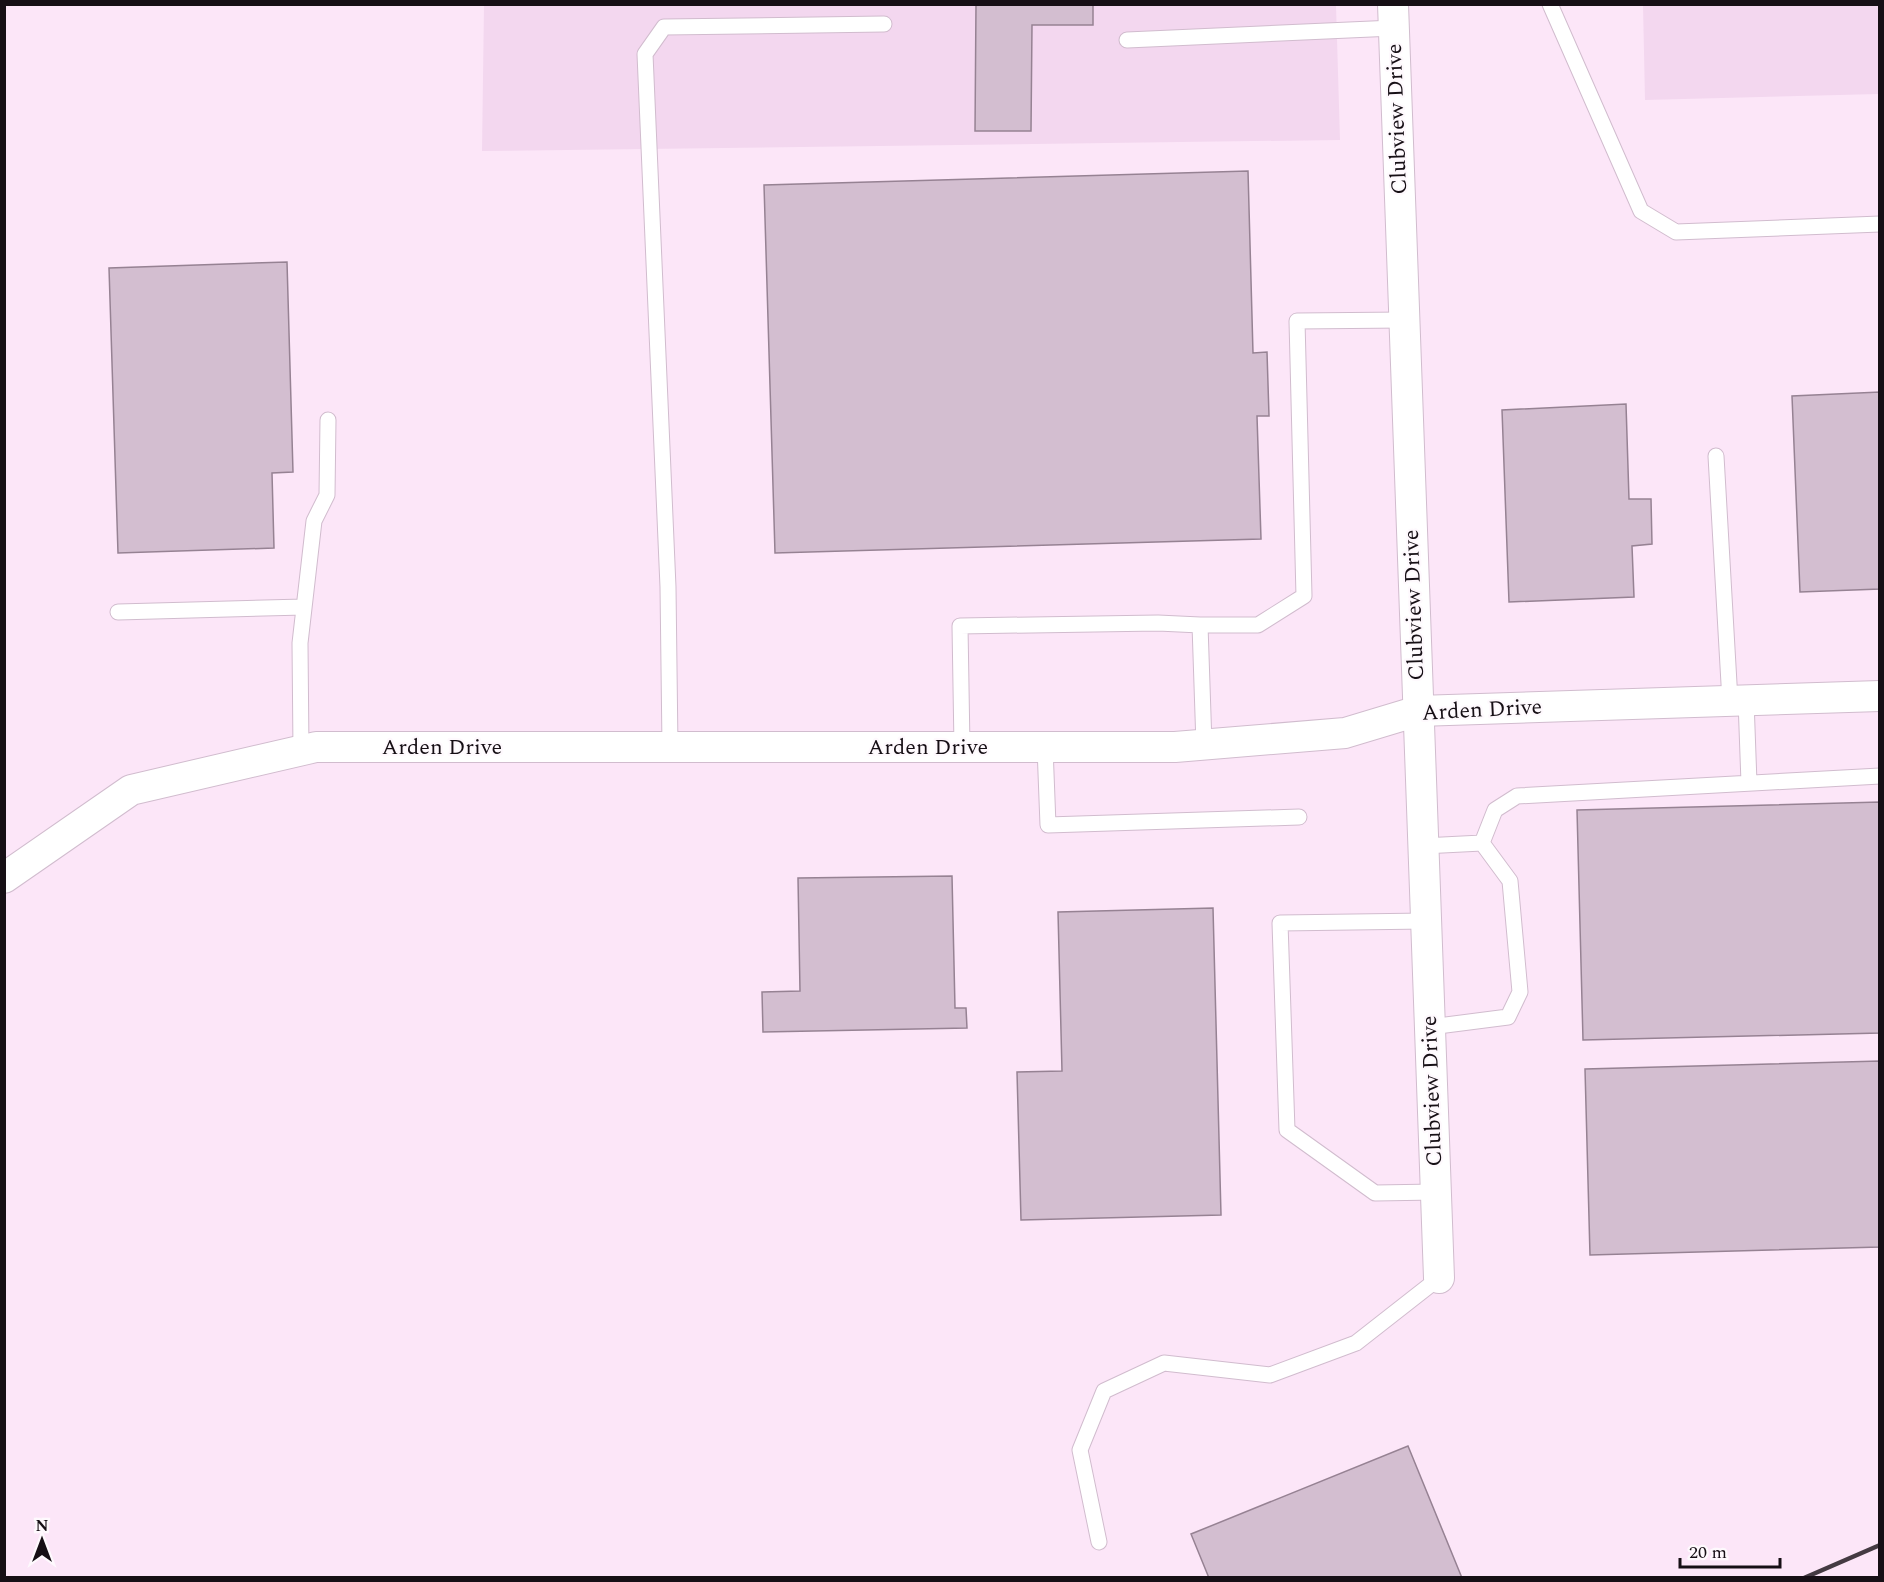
<svg xmlns="http://www.w3.org/2000/svg" width="1884" height="1582" viewBox="0 0 1884 1582" font-family="Spectral,serif">
<style>
.built{fill:#f3d7ef}
.building{fill:#d3bed0;stroke:#968293;stroke-width:1.5}
.lines{fill:none;stroke-linecap:round;stroke-linejoin:round}
.service-casing{stroke:#d1bcce;stroke-width:17}
.minor-casing{stroke:#d1bcce;stroke-width:32}
.service{stroke:#fff;stroke-width:15}
.minor{stroke:#fff;stroke-width:30}
.rail{stroke:#443a42;stroke-width:4.5}
.labels{text-anchor:middle;dominant-baseline:central;stroke-width:4.5;stroke-linejoin:round;paint-order:stroke}
.street-label{font-size:22px;fill:#160f15;stroke:#fef9fd}
</style>
<rect width="100%" height="100%" fill="#fce6f8"/>
<path class="built" d="M484,5H1336L1340,140L482,151Z
M1643,5H1879V94L1645,100Z"/>
<path class="building" d="M976,4H1093V25H1032L1031,131H975Z
M1248,171L1253,353L1267,352L1269,416H1257L1261,539L775,553L764,185Z
M287,262L293,472L272,473L274,548L118,553L109,268Z
M1880,392V589L1800,592L1792,396Z
M1626,404L1629,499H1651L1652,544L1632,546L1634,597L1509,602L1502,410Z
M1880,802V1033L1583,1040L1577,810Z
M952,876L955,1008H966L967,1028L763,1032L762,992L800,991L798,878Z
M1213,908L1221,1215L1021,1220L1017,1072L1062,1071L1058,912Z
M1880,1061V1247L1590,1255L1585,1069Z
M1408,1446L1462,1578H1209L1191,1534Z"/>
<g class="lines">
<g class="service-casing">
<path id="service" d="M1550,4L1641,211L1676,232L1880,224
M1127,40L1394,28
M1716,456L1730,701
M118,612L304,607
M1746,700L1749,783
M1204,745L1200,625H1258L1304,596L1297,321L1404,320
M670,747L668,587L645,54L664,27L884,24
M962,747L960,626L1158,623L1200,625
M1045,747L1048,825L1299,817
M301,751L300,643L314,521L327,495L328,420
M1482,843L1495,810L1517,796L1880,776
M1423,846L1482,843L1510,881L1520,992L1508,1017L1430,1027
M1426,921L1280,923L1287,1130L1375,1193L1436,1192
M1099,1542L1080,1450L1104,1391L1164,1363L1270,1375L1356,1343L1439,1278"/>
</g>
<g class="minor-casing">
<path id="minor" d="M1393,4L1439,1278
M4,878L131,790L316,747H1175L1345,733L1418,711L1880,696"/>
</g>
<use href="#service" class="service"/>
<use href="#minor" class="minor"/>
<path class="rail" d="M1804,1578L1880,1545"/>
</g>
<g class="labels">
<g class="street-label">
<text transform="translate(1397 119) rotate(-92)">Clubview Drive</text>
<text transform="translate(1414 605) rotate(-92)">Clubview Drive</text>
<text transform="translate(1482 710) rotate(-3)">Arden Drive</text>
<text x="442" y="747">Arden Drive</text>
<text x="928" y="747">Arden Drive</text>
<text transform="translate(1432 1091) rotate(-92)">Clubview Drive</text>
</g>
</g>
<rect width="1884" height="1582" fill="none" stroke="#160f15" stroke-width="12"/>
<g transform="translate(42 1540)" stroke="#fef9fd" stroke-width="4.5" paint-order="stroke">
<path d="M0-4.5L10 22L0 15L-10 22Z" fill="#160f15"/>
<text y="-9" font-size="16" font-weight="bold" text-anchor="middle" fill="#160f15">N</text>
</g>
<path d="M1680 1558v9h100v-9" fill="none" stroke="#160f15" stroke-width="3"/>
<text x="1689" y="1558" font-size="18" fill="#160f15" stroke="#fef9fd" stroke-width="4.5" paint-order="stroke">20 m</text>
</svg>
